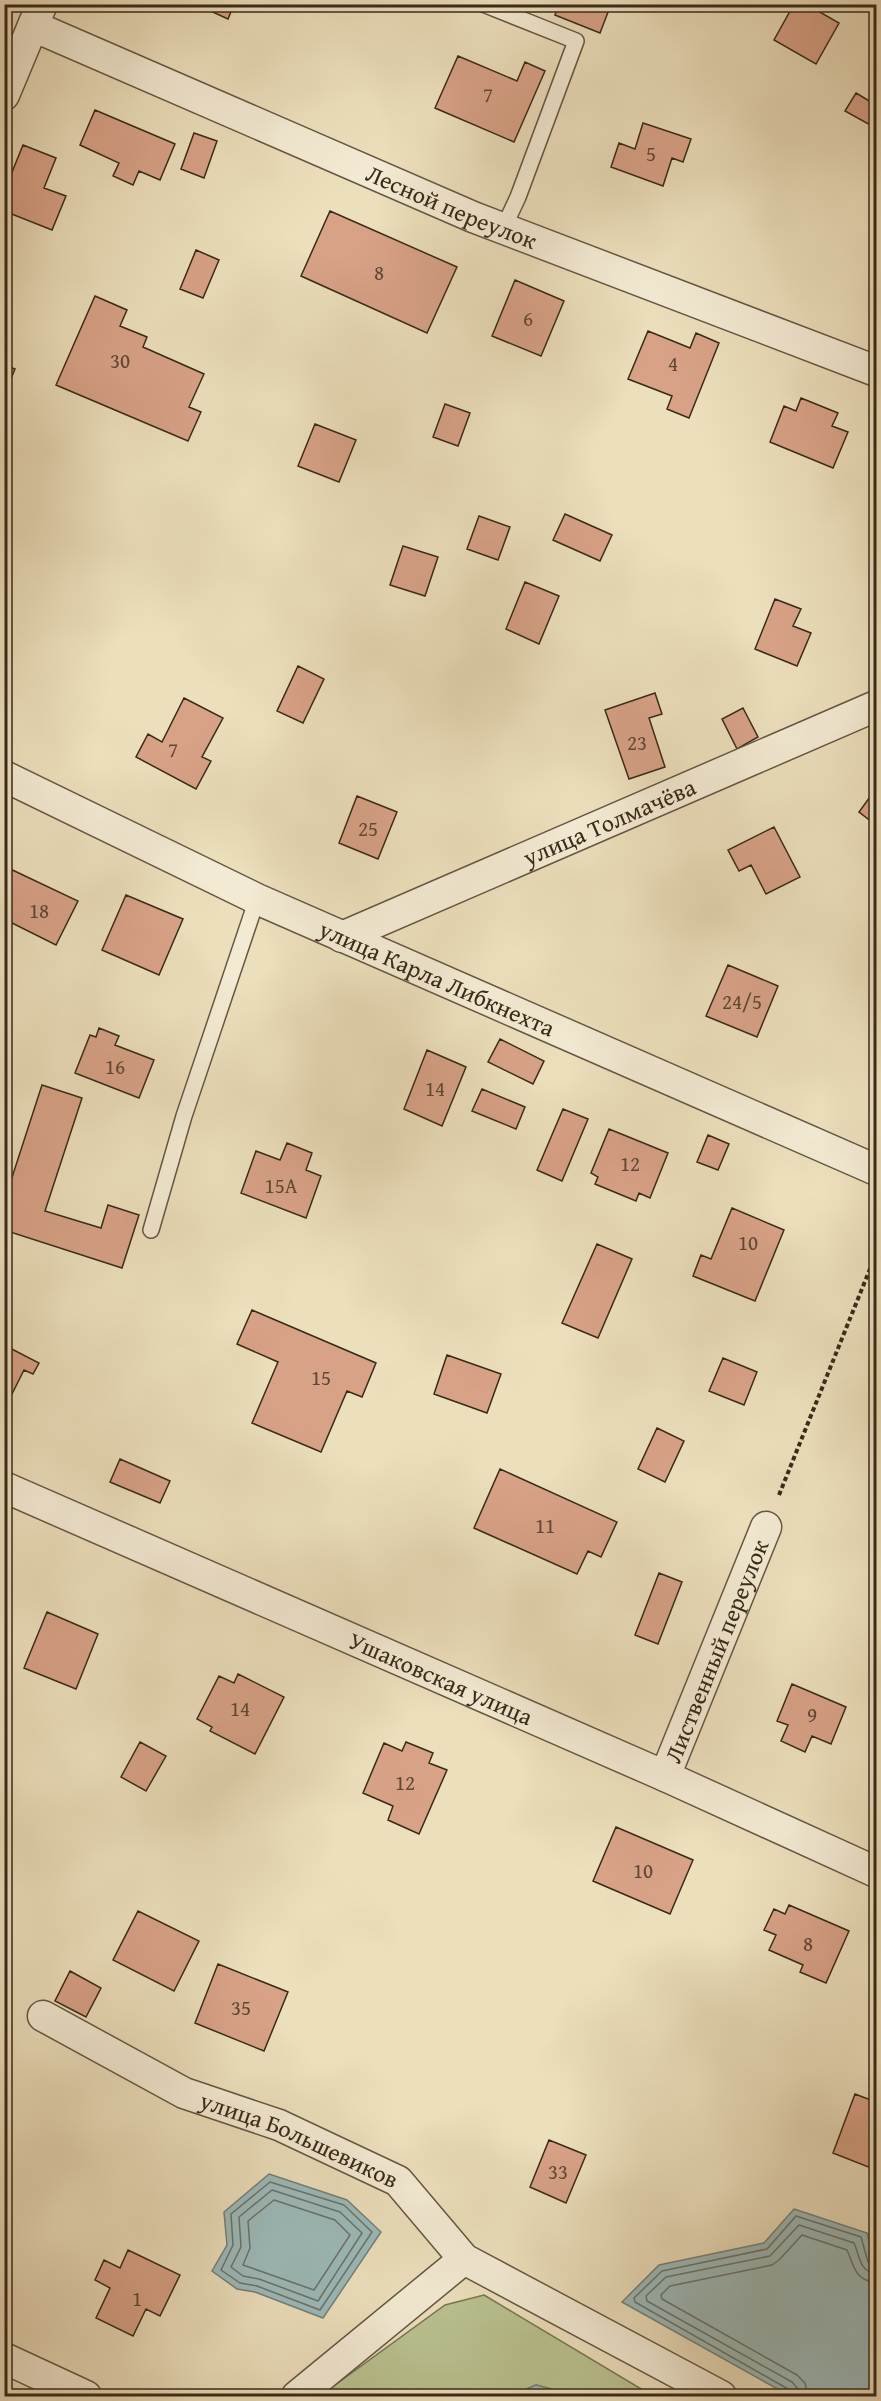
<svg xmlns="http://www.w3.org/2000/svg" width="881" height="2401" viewBox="0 0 881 2401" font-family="'Gentium Book Plus',serif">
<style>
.green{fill:#b9c18f;stroke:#787654;stroke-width:1.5}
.water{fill:#9cbaba;stroke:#74807a;stroke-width:1.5}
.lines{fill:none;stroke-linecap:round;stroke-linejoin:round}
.shore{stroke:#6a726a;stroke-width:1.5}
.building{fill:#d8a287;stroke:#382a19;stroke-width:1.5}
.service-casing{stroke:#655742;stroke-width:18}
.minor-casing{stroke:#655742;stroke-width:33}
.path{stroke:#382a19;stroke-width:4;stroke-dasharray:4.5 3;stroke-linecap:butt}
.service{stroke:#f3ead3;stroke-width:15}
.minor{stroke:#f3ead3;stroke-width:30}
.labels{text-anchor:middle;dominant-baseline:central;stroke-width:6;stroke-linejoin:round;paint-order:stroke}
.number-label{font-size:21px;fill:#604834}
.street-label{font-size:24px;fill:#382a19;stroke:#f3ead3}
</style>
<rect width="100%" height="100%" fill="#ecdfbc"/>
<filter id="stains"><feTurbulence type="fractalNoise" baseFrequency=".00333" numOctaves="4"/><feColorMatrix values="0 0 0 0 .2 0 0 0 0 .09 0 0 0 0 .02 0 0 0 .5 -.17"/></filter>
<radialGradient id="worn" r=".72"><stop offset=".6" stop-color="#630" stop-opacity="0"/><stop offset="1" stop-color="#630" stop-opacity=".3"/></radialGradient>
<path class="green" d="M484,2295L653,2396H577L536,2385L510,2396H320L445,2305Z"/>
<path class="water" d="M269,2174L347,2200L381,2232L323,2318L255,2292L237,2289L212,2271L227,2245L224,2212Z
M794,2209L867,2233L876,2268V2396H790L622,2302L659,2265L764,2243Z
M536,2385L577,2396H510Z"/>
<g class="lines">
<path class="shore" d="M270,2182L344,2205L372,2232L320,2310L257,2286L240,2283L221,2270L233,2245L231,2214Z
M272,2190L340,2212L362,2233L318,2301L259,2279L243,2276L231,2267L241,2247L239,2217Z
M274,2200L335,2220L350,2235L314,2290L243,2265L250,2248L248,2221Z
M791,2396L788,2389L635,2302L634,2298L662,2271L767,2249L796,2216L861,2237L868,2262L876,2266
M799,2396L798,2389L792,2382L647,2301L646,2296L666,2277L770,2256L799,2225L854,2243C860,2256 859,2272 876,2273
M808,2396L805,2383L797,2375L662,2299L661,2295L670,2286L772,2265L779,2260L802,2235L847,2250C854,2266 855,2281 876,2282"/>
</g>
<path class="building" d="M195,4H234L228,19Z
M559,4H603L610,7L600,33L555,15Z
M794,4H806L839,23L816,64L774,40Z
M458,56L517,81L525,62L545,71L514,142L435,108Z
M856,93L876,105V119L872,126L845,111Z
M95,110L175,144L160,180L139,171L133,185L113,176L119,163L80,145Z
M643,123L691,139L683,162L672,158L663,186L611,167L619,143L635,149Z
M194,133L217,141L204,178L181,169Z
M23,145L56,158L44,188L66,196L52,230L4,211V192Z
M330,211L457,267L427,333L301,276Z
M196,250L219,260L203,298L180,289Z
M515,280L564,301L541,356L492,336Z
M95,296L127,310L120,326L147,337L143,347L204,374L189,407L201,412L188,441L56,385Z
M648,331L690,348L696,333L719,343L689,418L667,409L672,396L628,379Z
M4,365L15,369L4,396Z
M801,398L838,413L832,426L848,432L833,468L770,442L784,406L796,411Z
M445,404L470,413L458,446L433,437Z
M315,424L356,440L339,482L298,466Z
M565,514L612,535L600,561L553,540Z
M479,516L510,527L498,560L467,549Z
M403,546L438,557L425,596L390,585Z
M525,582L559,596L539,644L506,629Z
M775,599L801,609L793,626L811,633L797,666L755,649Z
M298,666L324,679L303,723L277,711Z
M655,693L662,714L649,718L665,767L629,779L605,710Z
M184,698L223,718L202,757L211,761L196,789L136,757L148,734L162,742Z
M743,708L758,737L737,749L722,719Z
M875,790L876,791V825L859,812Z
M357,796L397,812L378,859L339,843Z
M774,827L800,877L766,894L751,865L739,871L728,850Z
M4,866L78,901L56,945L4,919Z
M126,895L183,919L159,975L102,950Z
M728,965L778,986L757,1037L706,1016Z
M99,1028L119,1036L115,1045L154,1060L139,1098L75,1073L90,1035L96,1037Z
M500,1039L544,1061L533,1084L488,1062Z
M427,1050L466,1067L442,1126L404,1109Z
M42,1085L82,1098L45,1211L101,1228L108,1205L139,1215L122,1268L4,1230V1202Z
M482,1089L525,1107L516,1129L472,1111Z
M563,1109L588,1119L562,1181L537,1170Z
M609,1129L668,1153L650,1198L639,1193L636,1201L595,1184L598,1177L591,1173Z
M708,1135L729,1144L718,1170L697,1162Z
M287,1143L312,1153L306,1170L321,1176L306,1218L241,1193L256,1151L280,1160Z
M732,1208L784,1230L755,1301L693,1276L701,1255L711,1259Z
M597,1244L632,1259L598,1338L562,1323Z
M252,1310L376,1363L362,1397L347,1391L321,1452L252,1423L278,1362L237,1344Z
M4,1345L39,1363L33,1374L24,1370L5,1408Z
M447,1355L501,1374L487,1413L434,1394Z
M723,1358L757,1372L744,1405L709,1391Z
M657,1428L684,1441L665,1482L638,1469Z
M120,1459L170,1481L160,1503L110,1482Z
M500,1469L617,1522L601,1557L588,1551L577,1574L474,1528Z
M659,1573L682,1582L658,1644L635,1635Z
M47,1612L98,1634L76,1689L24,1668Z
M238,1674L284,1697L255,1754L210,1731L212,1727L197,1719L219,1676L234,1683Z
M792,1684L846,1707L831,1744L812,1736L805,1752L781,1741L788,1725L777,1721Z
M140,1742L166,1756L146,1791L121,1777Z
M406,1742L433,1753L429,1763L447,1770L419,1834L388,1820L393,1806L363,1793L384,1743L402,1751Z
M616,1827L693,1860L670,1914L593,1881Z
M789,1905L849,1931L826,1983L800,1972L803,1965L769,1950L776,1935L764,1930L774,1909L785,1914Z
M138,1911L199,1941L174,1991L113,1960Z
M218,1964L288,1992L264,2051L195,2023Z
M70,1971L101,1988L86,2017L55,2001Z
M855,2094L876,2102V2170L833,2153Z
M549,2140L586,2155L566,2203L530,2187Z
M128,2250L180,2275L160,2316L146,2309L133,2336L96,2318L110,2288L95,2280L104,2260L120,2268Z"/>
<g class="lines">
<g class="service-casing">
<path id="service" d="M483,4L576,41L518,197L503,229
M151,1230L184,1116L257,899"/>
</g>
<g class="minor-casing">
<g id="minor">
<path id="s1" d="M33,26L473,217L876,371"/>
<path d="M4,95L42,4"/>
<path id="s2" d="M4,776L257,899L876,1170"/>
<path id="s3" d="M342,937L876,706"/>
<path id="s4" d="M4,1487L665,1776L876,1872"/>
<path id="s5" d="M665,1776L766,1527"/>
<path id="s6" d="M43,2016L184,2093L279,2125L398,2181L464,2259L721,2396"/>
<path d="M4,2358L86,2396"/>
<path d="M297,2396L464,2259"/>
</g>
</g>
<path class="path" d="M779,1495L876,1254"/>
<use href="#service" class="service"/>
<use href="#minor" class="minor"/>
</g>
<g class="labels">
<g class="number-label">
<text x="488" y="94">7</text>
<text x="651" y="153">5</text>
<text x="379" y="272">8</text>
<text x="528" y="318">6</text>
<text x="120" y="360">30</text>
<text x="673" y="363">4</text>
<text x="637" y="742">23</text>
<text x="173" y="749">7</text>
<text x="368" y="828">25</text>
<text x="39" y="910">18</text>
<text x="742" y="1001">24/5</text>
<text x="115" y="1066">16</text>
<text x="435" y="1088">14</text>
<text x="630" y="1163">12</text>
<text x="281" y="1185">15А</text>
<text x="748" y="1242">10</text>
<text x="321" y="1377">15</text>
<text x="545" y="1525">11</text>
<text x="240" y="1708">14</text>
<text x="812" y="1714">9</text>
<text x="405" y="1782">12</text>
<text x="643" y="1870">10</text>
<text x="808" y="1943">8</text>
<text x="241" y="2007">35</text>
<text x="558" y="2171">33</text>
<text x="137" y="2298">1</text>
</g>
<g class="street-label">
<text stroke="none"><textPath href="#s1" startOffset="456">Лесной переулок</textPath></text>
<text stroke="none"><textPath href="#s3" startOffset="291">улица Толмачёва</textPath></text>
<text stroke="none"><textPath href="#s2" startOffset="478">улица Карла Либкнехта</textPath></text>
<text stroke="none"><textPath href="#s5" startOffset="135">Лиственный переулок</textPath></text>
<text stroke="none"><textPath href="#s4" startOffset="477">Ушаковская улица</textPath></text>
<text stroke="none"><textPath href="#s6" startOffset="285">улица Большевиков</textPath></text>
</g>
</g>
<rect width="881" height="2401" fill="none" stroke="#ecdfbc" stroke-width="24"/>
<rect x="6" y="6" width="869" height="2389" fill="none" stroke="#382a19" stroke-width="3"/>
<rect x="12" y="12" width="857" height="2377" fill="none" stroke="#382a19" stroke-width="1.5"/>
<rect width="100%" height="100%" filter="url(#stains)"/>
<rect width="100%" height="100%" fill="url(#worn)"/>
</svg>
